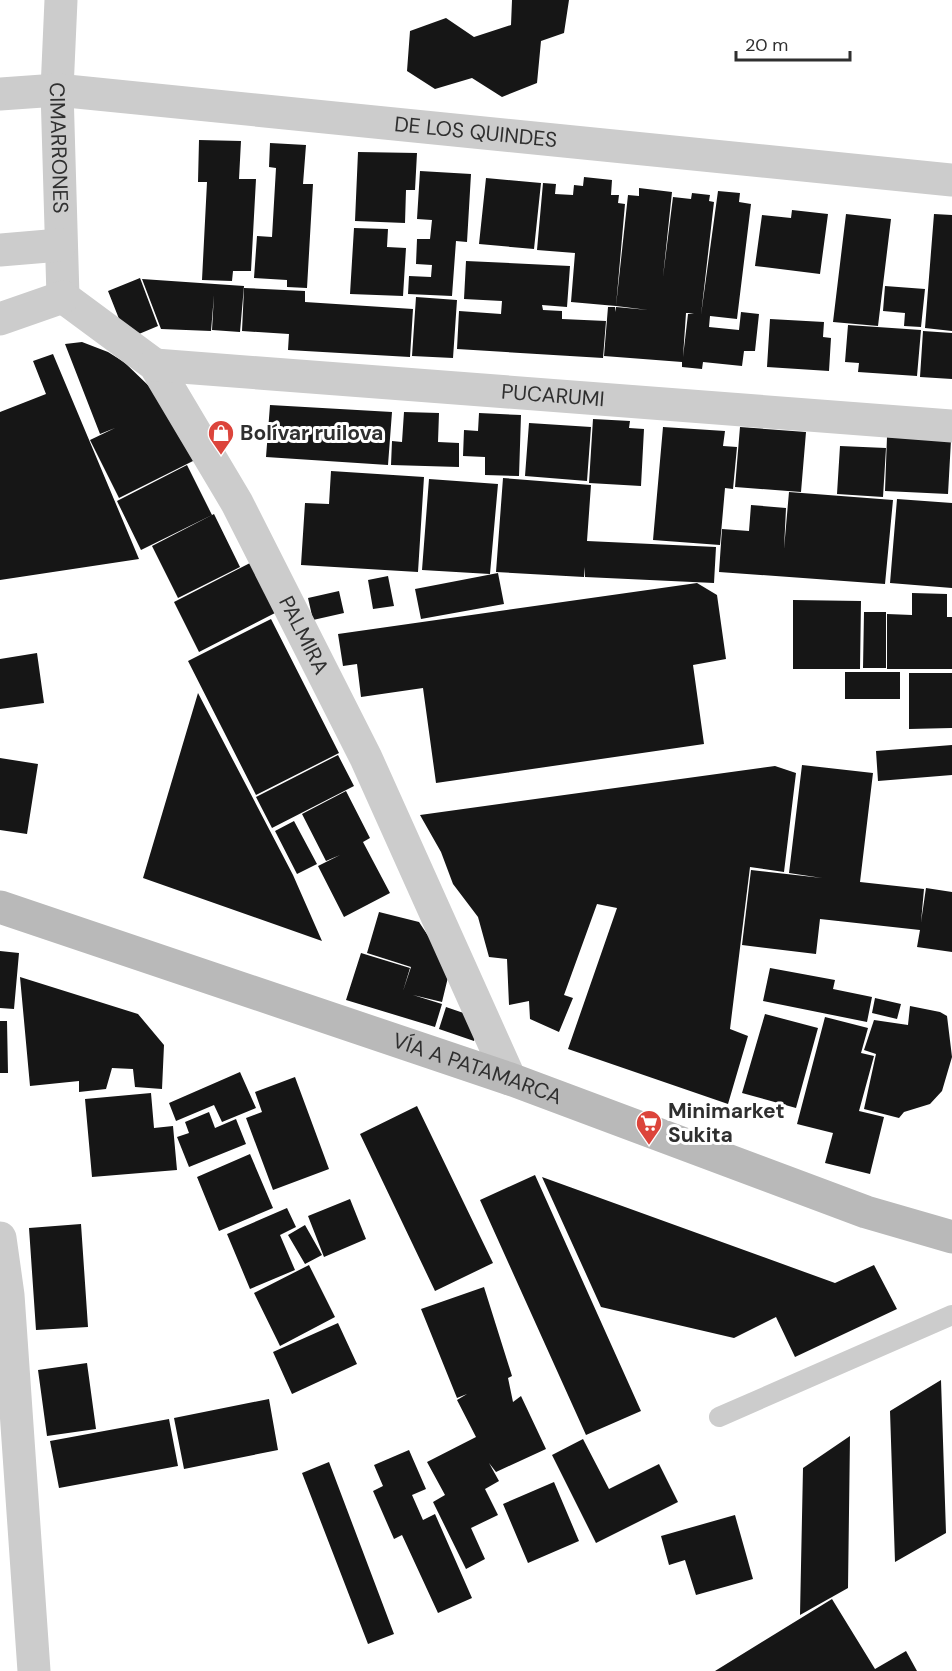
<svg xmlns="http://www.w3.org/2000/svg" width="952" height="1671" viewBox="0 0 952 1671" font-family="'DM Sans',sans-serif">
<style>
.building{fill:#161616;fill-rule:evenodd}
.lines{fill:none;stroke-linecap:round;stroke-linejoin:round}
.lane{stroke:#ccc;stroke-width:20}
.street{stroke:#ccc;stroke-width:33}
.secondary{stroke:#b9b9b9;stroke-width:33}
.labels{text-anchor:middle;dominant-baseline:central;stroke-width:6;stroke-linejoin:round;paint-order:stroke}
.street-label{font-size:21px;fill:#2f2f2f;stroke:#fff}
.poi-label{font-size:21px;font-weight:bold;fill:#2f2f2f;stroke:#fff;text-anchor:start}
</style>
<rect width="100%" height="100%" fill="#fff"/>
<path class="building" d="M512,0H569L564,33L541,41L537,83L502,97L472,78L435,89L407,71L410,31L446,18L474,37L511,25Z
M199,140L241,141L239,179H256L251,271H233L232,281L202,280L207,182H198Z
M270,143L306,145L303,184H313L307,288L287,287V280L254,278L257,236L272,237L276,168L269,167Z
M358,152L417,153L415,190H406L405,223L355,221Z
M420,171L471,174L467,242L456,241L452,296L408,294L409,276L431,277L432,265L416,264L417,239H430L432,220L417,219Z
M584,177L612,180L611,195H619L618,203L625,204L616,306L571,302L575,253L537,250L543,183L556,184L555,194L573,195L574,185L583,186Z
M486,178L541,183L534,249L479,244Z
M639,188L672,192L663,277L673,197L691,199L692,193L710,195L709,201L714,202L701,315L718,191L740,193L739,202L751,204L737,319L710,316L709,327L739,330L741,312L759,314L755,351H744L742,366L703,362L702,369L682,367V362L604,356L608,307H615L616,312V307L648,310L616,306L628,195L639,196ZM686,313H694L688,314L683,357Z
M792,210L828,214L820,274L755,266L762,215L791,218Z
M846,214L891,219L878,326L833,322Z
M934,214L952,215V331L925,328Z
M354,228L388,229L387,247L406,248L403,296L350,294Z
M466,261L570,266L567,307L542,305L543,310L562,311V319L606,321L603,358L457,349L459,311L501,314L502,301L464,299Z
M140,278L158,326L127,339L108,291Z
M142,279L244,286L240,332L212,330L214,295L211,331L161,329Z
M885,286L925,289L921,327L904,326L905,313L883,311Z
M244,288L305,291V302L413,309L410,357L288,350L289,334L242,331Z
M416,297L457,300L453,358L412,356Z
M770,319L824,322L823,337L831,338L829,371L767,367Z
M848,325L921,330L917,376L858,372L859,363L845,362Z
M923,331L952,333V379L920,377Z
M82,342L108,352L124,362L151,388L197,459L119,498L90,440L115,428L100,434L65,344Z
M53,354L139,559L0,580V412L46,394L33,361Z
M270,405L392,412L388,465L266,457Z
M404,412L439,413L438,442L459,443V467L391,465L392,441L402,442Z
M479,413L521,415L519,476L485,475V457L463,456L464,430L478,431Z
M593,419L630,421L629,428L644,429L641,486L589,483Z
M529,423L591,427L587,481L525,476Z
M663,427L725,431L723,446L737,447L733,489L725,488L720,545L653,540Z
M740,427L806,432L801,492L735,487Z
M887,437L951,440L948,494L885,491Z
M840,446L886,448L883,497L837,494Z
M187,465L212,515L141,550L117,501Z
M331,471L424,477L418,572L301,565L305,503L329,504Z
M503,478L591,485L587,541L716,547L714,583L585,577V567L584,577L496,572Z
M429,479L498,484L490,574L422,570Z
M789,492L893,500L885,584L719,572L722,529L749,531L751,505L786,508L784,549Z
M897,499L952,503V588L890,583Z
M214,514L240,567L178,598L152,546Z
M250,563L275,613L199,652L174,602Z
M498,573L504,604L421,619L415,589Z
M388,576L394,606L373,609L368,580Z
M697,583L717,595L726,659L693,665L704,744L436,783L423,688L361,697L357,664L343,666L338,634Z
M339,591L344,613L313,620L308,598Z
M912,593L947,594V617H952V669H887V614L912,615Z
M793,600L861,601L860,669H793Z
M864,612H886V668H863Z
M271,619L339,753L256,795L188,661Z
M37,653L44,703L0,709V659Z
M845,672H900V699H845Z
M909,673H952V728L909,729Z
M198,693L293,875L322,941L143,878Z
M952,745V775L878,781L876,751Z
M338,755L354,786L272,828L256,797Z
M0,758L38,764L27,834L0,830Z
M802,765L873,773L860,882L924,889L921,922L926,888L952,892V952L917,947L920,930L820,919L816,954L742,945L751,870L822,878L789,873Z
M775,766L796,773L784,872L750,867L730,1029L748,1036L728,1104L568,1049L617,908L597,904L564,995L573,998L559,1032L530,1019L529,1001L509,1005L507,959L489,957L478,917L453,884L441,852L420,815Z
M346,791L370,838L363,842L390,893L344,917L318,866L340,855L326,861L302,814Z
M294,821L317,864L297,874L275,831Z
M379,912L419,922L450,969L442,1002L413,995L442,1004L435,1027L346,1000L361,953L410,968L403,991L411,967L367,953Z
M0,951L19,953L14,1009L0,1008Z
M770,968L835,980L833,989L872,997L867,1022L763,1001Z
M20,977L138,1014L164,1045L162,1089L135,1087L133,1069L112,1068L106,1089L79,1092V1081L30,1086Z
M875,998L901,1004L897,1019L872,1013Z
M910,1006L940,1012L947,1016L952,1057L942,1091L930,1104L904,1112L899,1118L864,1109L876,1054L864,1050L874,1020L908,1025Z
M446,1007L481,1019L474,1041L439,1029Z
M765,1014L818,1028L796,1108L742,1093Z
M825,1017L868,1028L861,1053L874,1056L859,1111L884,1117L870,1174L825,1163L833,1133L797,1124Z
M0,1021H7L8,1073H0Z
M240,1072L256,1108L222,1122L214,1105L176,1121L169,1103Z
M295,1077L329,1169L273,1190L246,1118L262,1112L255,1092Z
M151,1093L154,1128L173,1126L177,1170L92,1177L85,1099Z
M417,1106L493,1263L435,1291L360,1134Z
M209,1112L215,1128L236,1119L246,1144L189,1167L177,1137L189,1133L185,1122Z
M250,1154L273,1208L219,1231L197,1177Z
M535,1175L641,1411L586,1435L480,1200Z
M542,1177L835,1283L874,1265L897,1309L795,1357L776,1317L734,1338L601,1307Z
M350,1199L366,1239L324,1257L308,1216Z
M287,1208L296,1227L280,1235L295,1270L250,1289L227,1234Z
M81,1224L88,1327L36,1330L29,1228Z
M305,1225L322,1255L305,1264L288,1235Z
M309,1265L335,1317L280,1346L254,1293Z
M484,1287L512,1376L508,1378L513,1402L521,1396L546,1449L496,1472L489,1463L499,1481L485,1489L498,1515L471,1528L485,1559L466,1569L433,1502L445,1495L427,1462L476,1437L457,1400L467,1394L457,1398L421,1309Z
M338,1323L357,1364L292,1394L273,1352Z
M87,1363L96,1429L47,1436L38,1370Z
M941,1380L946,1533L895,1562L890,1411Z
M269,1399L278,1450L184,1469L174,1418Z
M169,1419L178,1466L59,1488L50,1441Z
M850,1436L848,1588L800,1615L803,1468Z
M583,1439L609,1489L659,1464L678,1502L596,1543L552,1455Z
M409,1450L426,1489L412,1495L423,1520L435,1514L472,1598L438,1613L402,1535L394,1539L373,1491L383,1486L374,1465Z
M329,1462L394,1634L368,1644L302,1473Z
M554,1482L579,1541L528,1563L503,1504Z
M735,1515L753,1579L696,1595L685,1560L669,1565L661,1536Z
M832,1599L875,1669L906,1651L917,1671H715Z"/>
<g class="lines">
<path class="lane" d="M719,1417L952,1315"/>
<g class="street">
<path id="s1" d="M61,0L57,90L63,297"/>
<path id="s2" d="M0,94L57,90L952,180"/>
<path d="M0,250L60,245"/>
<path id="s3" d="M63,297L155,365L237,503L366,758L510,1079"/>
<path d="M0,319L63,297"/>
<path id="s4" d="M155,365L952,426"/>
<path d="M0,1238L8,1295L34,1671"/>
</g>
<path class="secondary" id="s5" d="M0,907L510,1079L866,1212L952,1237"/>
</g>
<defs>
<g id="shop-pin" transform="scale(1.35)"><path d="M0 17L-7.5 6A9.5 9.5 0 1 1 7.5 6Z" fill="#dc443b" stroke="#fff"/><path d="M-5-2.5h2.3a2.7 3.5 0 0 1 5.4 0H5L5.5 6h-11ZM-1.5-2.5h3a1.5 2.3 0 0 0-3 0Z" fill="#fff"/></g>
<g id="supermarket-pin" transform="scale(1.35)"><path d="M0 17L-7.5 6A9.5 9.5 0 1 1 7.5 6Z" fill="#dc443b" stroke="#fff"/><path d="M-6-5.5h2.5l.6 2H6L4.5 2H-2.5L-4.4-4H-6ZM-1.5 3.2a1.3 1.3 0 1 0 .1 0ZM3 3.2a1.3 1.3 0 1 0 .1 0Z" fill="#fff"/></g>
</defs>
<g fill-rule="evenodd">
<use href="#shop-pin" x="221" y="433"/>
<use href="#supermarket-pin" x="649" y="1123"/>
</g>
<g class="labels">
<g class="street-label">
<text stroke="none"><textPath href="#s2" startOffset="478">DE LOS QUINDES</textPath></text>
<text stroke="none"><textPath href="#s1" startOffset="148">CIMARRONES</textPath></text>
<text stroke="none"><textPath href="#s4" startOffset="399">PUCARUMI</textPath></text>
<text stroke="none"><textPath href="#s3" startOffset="423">PALMIRA</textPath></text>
<text stroke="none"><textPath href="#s5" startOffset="504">VÍA A PATAMARCA</textPath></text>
</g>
<g class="poi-label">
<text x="240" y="433">Bolívar ruilova</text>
<text x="668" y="1111">Minimarket<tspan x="668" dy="24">Sukita</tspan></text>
</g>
</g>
<path d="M736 51v9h114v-9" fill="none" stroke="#2f2f2f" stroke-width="3"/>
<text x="745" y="51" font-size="18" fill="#2f2f2f" stroke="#ffffff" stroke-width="4.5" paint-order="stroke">20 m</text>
</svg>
